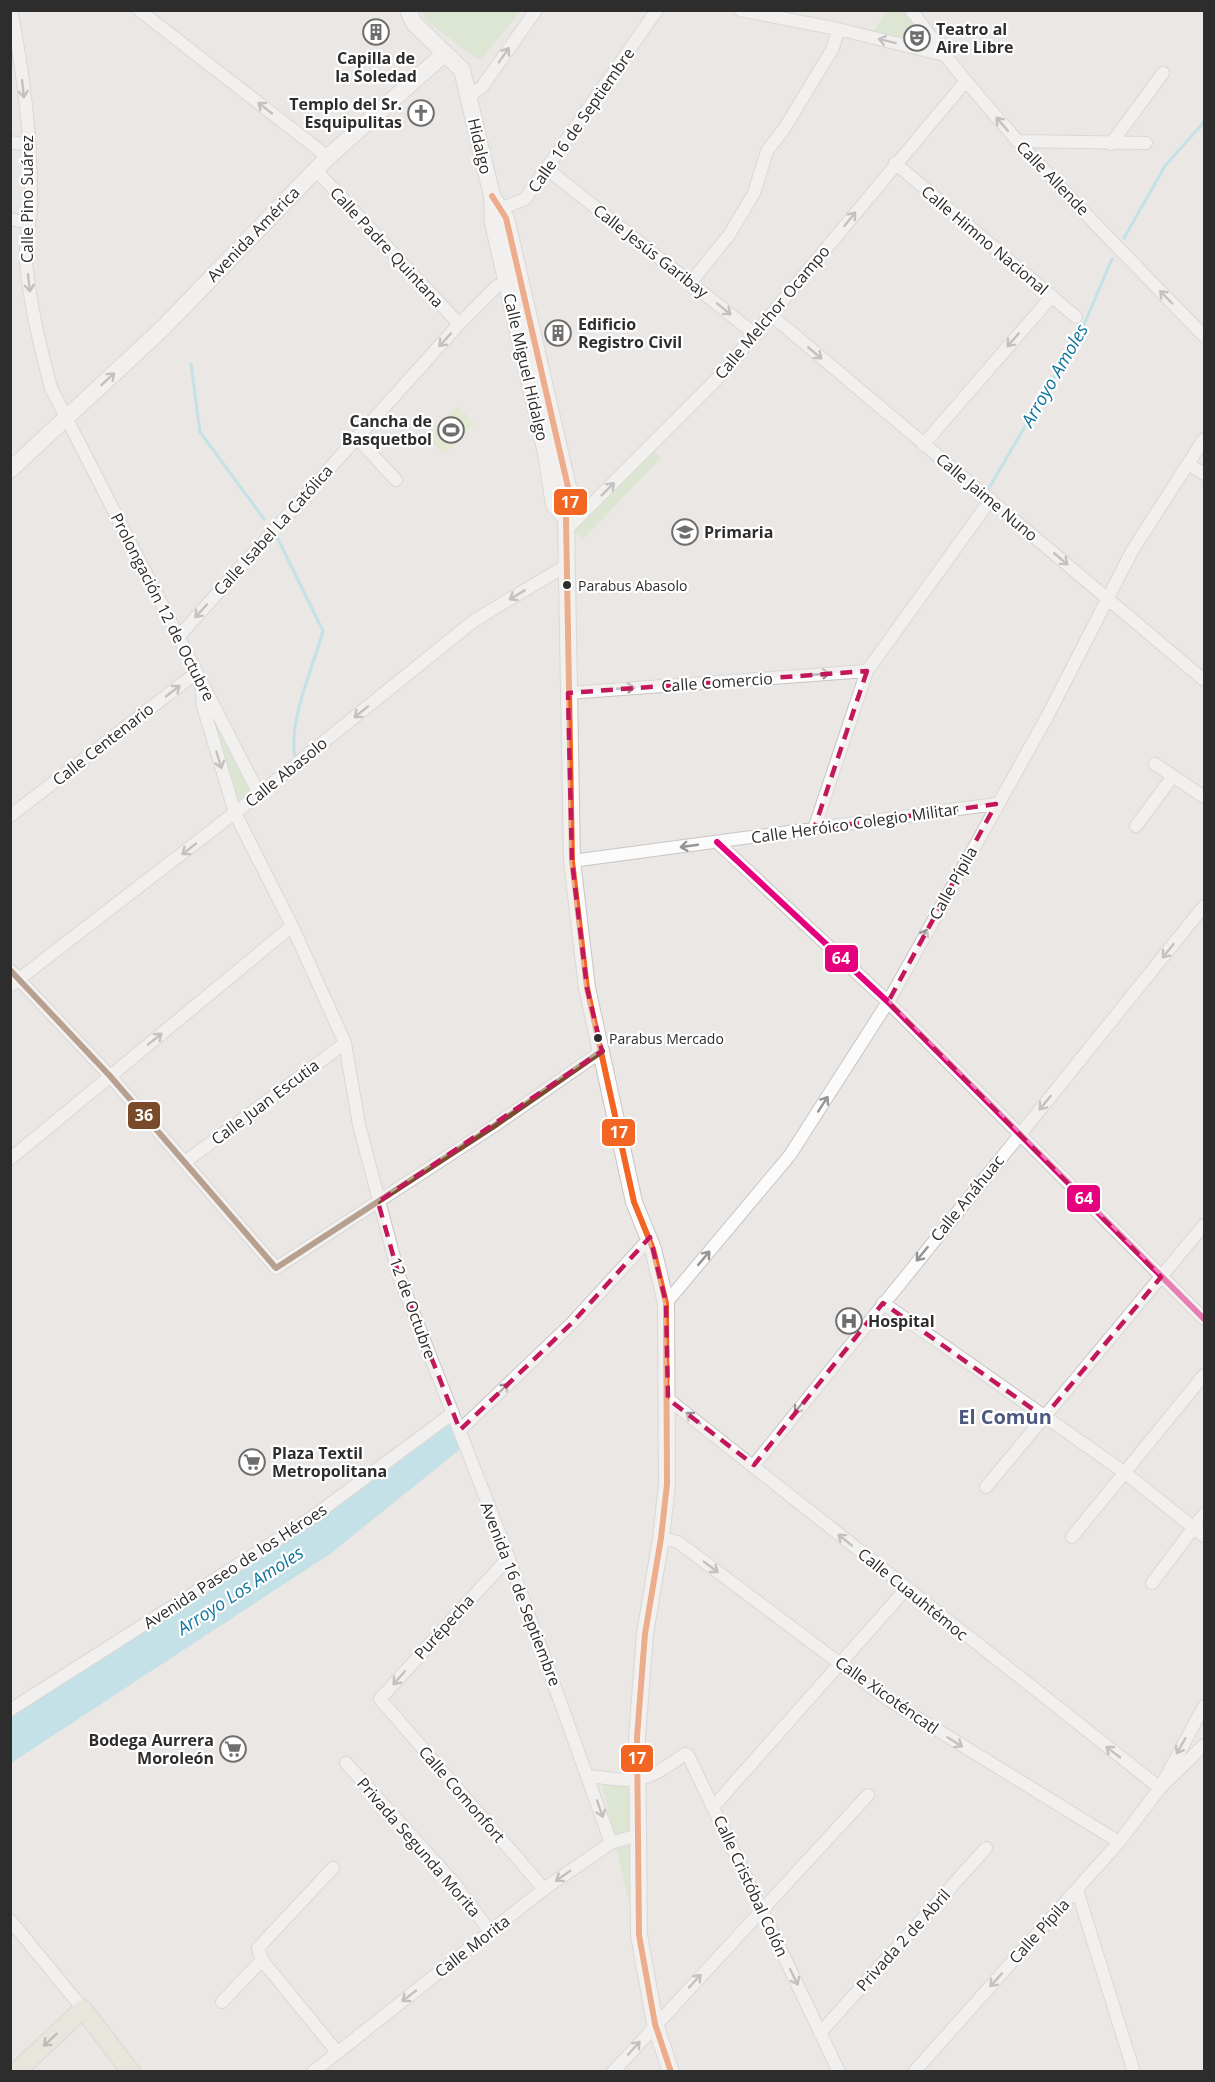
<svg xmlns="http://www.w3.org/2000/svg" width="1215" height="2082" viewBox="0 0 1215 2082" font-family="'Open Sans',sans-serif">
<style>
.green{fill:#cfe5bd}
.pitch{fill:#dae9bb}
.water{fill:#98daeb}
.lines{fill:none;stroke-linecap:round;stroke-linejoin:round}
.stream{stroke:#98daeb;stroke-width:3}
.street-casing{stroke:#c6c6c6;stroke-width:14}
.secondary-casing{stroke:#c6c6c6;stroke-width:18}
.primary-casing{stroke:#c6c4c3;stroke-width:20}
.street{stroke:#fcfbfb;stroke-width:12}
.secondary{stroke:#fcfbfb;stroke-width:16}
.primary{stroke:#e7e2d6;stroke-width:18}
.bus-1-casing{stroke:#fff;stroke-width:10}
.bus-2-casing{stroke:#fff;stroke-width:10}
.bus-3-casing{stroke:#fff;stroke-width:10}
.bus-1{stroke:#f26522;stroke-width:6}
.bus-2{stroke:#e5007d;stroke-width:6}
.bus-3{stroke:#7a4b2a;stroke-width:6}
.oneway{stroke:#949494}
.oneway2{stroke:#8a8882}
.marked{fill:none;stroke:#c2185b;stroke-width:4.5;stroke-dasharray:12 8;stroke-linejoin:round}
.bus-dot{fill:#2d2d2d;stroke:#fff;stroke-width:2}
.labels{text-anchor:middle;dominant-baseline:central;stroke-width:4.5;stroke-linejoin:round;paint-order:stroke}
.bus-label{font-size:14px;fill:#2d2d2d;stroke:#fff;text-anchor:start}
.poi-label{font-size:16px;font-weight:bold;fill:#2d2d2d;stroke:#fff;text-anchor:start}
.street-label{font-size:16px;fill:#2d2d2d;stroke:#fff}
.water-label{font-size:18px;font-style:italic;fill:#0f759f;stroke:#fff}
.quarter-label{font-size:20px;font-weight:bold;fill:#4d587e;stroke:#fff}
.line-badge{stroke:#fff;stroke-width:2}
.badge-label{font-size:16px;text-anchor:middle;font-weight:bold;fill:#fff}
</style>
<rect width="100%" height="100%" fill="#eae7e4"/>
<path class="green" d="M420,11H521L481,59H477L429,23Z
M887,11H911L944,55L870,37Z
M650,446L661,458L584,538L566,530Z
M201,683L259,794L235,813Z
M602,1782L632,1783L629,1904Z"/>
<path class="pitch" d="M458,406L475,423L444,454L427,438Z"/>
<path class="water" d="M452,1416L463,1447L330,1554L11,1763V1712L105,1653Z"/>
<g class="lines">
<path class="stream" d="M1124,238L1165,166L1204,122
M191,364L200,432L264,519
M989,488L1083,327L1112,259
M277,537L323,631C313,667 288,721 295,757"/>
<g class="street-casing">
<path id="street" d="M11,10C24,75 32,141 31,207C30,225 24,244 26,262C30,305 40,346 51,388L259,794
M139,10L328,157
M740,10L838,29L944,55
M911,10C997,129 1103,231 1204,336
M469,96L482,87L536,10
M1017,141L1146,143
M10,142L29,145
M1111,144L1163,73
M895,163L1076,317
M546,168L756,335
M315,169L459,324
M492,212L525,199L657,10
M10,219L29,223
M691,282L729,235L754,193L767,151L784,129L833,48L838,29
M771,315L1204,680
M356,437L396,480
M923,445L1052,296
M1188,464L1204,474
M566,530L719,377L965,82
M180,635L459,324L497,286L513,279
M201,683L203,706L235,813L292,926L345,1043L359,1125L399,1276L501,1537L611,1843
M568,693L867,671
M1155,764L1204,797
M10,816L196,673
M1136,826L1173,776
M814,829L867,671L991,499
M717,842L888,1002L1204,1319
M572,861L996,804
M10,970L110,1076L276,1268L494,1126L602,1051
M10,986L259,794L475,620L567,565
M10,1159L292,926
M185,1162L345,1043
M666,1303L790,1155L888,1002L1048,715L1132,551L1204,439
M883,1303L1124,1472L1204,1536
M668,1399L1160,1788
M460,1430L572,1323L649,1239
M754,1465L1204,906
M986,1487L1204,1225
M1072,1537L1204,1375
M661,1538L678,1542L887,1699L1119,1842
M509,1557L380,1699L544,1889
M1152,1583L1204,1514
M10,1710L311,1518L453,1413
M346,1763L456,1885L490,1932
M588,1776C641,1782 641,1785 685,1754L688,1755L839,2072
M1161,1787L1204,1745
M713,1807L906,1589
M333,1868L258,1948L262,1960L337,2052
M1077,1890L1134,2072
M10,1920L83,2009
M222,2002L262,1960
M820,2033L986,1848
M313,2072L544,1889L611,1843L638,1835
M613,2072L868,1795
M914,2072L1119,1842L1160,1788L1204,1706"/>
</g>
<g class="secondary-casing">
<path id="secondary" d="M408,10L414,23L462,70L492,196L493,223L546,453L554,505L566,518
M492,196L506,218L571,500L566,518L572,861L587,988L634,1202L653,1249L666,1303L667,1484L661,1538L645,1634L637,1737L639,1935L655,2024L671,2072
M10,470L163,328L328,157L444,54"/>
</g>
<g class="primary-casing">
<path id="primary" d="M16,2072L83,2009L131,2072"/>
</g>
<use href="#street" class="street"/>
<use href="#secondary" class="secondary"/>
<use href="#primary" class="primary"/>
<g class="bus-1-casing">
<path id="bus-1" d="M492,196L506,218L571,500L566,518L572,861L587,988L634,1202L653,1249L666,1303L667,1484L661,1538L645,1634L637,1737L639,1935L655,2024L671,2072"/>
</g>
<g class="bus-2-casing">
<path id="bus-2" d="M717,842L888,1002L1204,1319"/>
</g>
<g class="bus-3-casing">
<path id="bus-3" d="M10,970L110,1076L276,1268L494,1126L602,1051"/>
</g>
<use href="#bus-1" class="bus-1"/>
<use href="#bus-2" class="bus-2"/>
<use href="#bus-3" class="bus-3"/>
</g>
<defs><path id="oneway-shaft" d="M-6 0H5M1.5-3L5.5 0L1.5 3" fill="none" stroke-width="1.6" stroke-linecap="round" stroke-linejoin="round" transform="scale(1.5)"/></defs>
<g class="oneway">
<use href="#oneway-shaft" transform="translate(887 41) rotate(-166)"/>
<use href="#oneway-shaft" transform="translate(504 55) rotate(-55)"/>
<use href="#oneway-shaft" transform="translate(23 89) rotate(84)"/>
<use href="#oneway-shaft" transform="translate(265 108) rotate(-142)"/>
<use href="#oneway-shaft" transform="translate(1002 124) rotate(-131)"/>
<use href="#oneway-shaft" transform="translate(850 219) rotate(-51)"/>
<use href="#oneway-shaft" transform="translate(29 283) rotate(83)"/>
<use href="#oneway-shaft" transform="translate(1166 297) rotate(-134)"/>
<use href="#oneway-shaft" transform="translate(724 309) rotate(39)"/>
<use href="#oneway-shaft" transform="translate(445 340) rotate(132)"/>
<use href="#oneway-shaft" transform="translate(1013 340) rotate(131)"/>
<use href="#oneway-shaft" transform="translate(815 353) rotate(40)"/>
<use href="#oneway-shaft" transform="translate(108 379) rotate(-43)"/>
<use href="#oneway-shaft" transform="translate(608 489) rotate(-45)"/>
<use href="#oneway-shaft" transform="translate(1061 559) rotate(40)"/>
<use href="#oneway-shaft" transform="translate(517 595) rotate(149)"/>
<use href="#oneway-shaft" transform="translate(201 611) rotate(132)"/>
<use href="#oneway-shaft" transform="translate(821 674) rotate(-4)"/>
<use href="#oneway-shaft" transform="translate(626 688) rotate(-4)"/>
<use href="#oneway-shaft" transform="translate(173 691) rotate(-38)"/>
<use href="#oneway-shaft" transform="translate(361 712) rotate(141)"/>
<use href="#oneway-shaft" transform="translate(219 760) rotate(73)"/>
<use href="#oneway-shaft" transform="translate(689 846) rotate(172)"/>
<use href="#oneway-shaft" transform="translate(189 849) rotate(142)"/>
<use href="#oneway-shaft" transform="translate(923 937) rotate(-61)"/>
<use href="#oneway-shaft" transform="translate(1168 951) rotate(129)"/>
<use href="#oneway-shaft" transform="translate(155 1039) rotate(-39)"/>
<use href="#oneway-shaft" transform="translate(1045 1103) rotate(129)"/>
<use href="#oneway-shaft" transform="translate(823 1104) rotate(-57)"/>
<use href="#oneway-shaft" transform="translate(922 1254) rotate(129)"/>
<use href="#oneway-shaft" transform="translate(704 1258) rotate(-50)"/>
<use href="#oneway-shaft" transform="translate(502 1390) rotate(-44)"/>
<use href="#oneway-shaft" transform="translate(800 1406) rotate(128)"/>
<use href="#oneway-shaft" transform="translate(693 1418) rotate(-143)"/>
<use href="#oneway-shaft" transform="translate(845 1540) rotate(-141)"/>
<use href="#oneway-shaft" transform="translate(711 1567) rotate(37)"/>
<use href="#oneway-shaft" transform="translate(399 1678) rotate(131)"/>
<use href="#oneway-shaft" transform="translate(955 1742) rotate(32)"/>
<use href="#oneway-shaft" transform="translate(1181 1746) rotate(120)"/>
<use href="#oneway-shaft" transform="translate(1113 1752) rotate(-142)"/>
<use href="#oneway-shaft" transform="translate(600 1809) rotate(71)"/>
<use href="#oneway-shaft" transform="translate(563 1876) rotate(145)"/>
<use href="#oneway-shaft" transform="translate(794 1977) rotate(64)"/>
<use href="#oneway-shaft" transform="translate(996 1980) rotate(132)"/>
<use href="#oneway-shaft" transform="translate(695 1981) rotate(-47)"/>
<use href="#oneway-shaft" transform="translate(409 1996) rotate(142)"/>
<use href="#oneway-shaft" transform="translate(634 2048) rotate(-48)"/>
</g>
<use class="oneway2" href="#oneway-shaft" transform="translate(50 2040) rotate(137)"/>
<path d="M0 0H1215V2082H0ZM867,671L814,829L996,804L888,1002L1161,1277L1044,1417L883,1303L754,1465L668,1399L666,1303L650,1237L572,1323L460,1430L399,1276L378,1202L602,1051L587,988L572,861L568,693Z" fill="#eae7e4" fill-opacity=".55" fill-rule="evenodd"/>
<path class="marked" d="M867,671L814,829L996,804L888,1002L1161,1277L1044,1417L883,1303L754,1465L668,1399L666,1303L650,1237L572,1323L460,1430L399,1276L378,1202L602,1051L587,988L572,861L568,693Z"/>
<defs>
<g id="building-ring" transform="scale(1.35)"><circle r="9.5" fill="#fff" stroke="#6f6e6d" stroke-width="1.5"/><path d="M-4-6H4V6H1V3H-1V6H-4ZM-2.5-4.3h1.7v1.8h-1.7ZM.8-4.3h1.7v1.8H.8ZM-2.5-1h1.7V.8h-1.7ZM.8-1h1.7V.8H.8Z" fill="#6f6e6d"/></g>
<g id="theatre-ring" transform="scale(1.35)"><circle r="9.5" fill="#fff" stroke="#6f6e6d" stroke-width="1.5"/><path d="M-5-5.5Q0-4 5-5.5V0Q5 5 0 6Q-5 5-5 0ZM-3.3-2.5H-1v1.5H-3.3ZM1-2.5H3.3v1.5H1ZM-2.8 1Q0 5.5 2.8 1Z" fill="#6f6e6d"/></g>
<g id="church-ring" transform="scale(1.35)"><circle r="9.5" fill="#fff" stroke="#6f6e6d" stroke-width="1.5"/><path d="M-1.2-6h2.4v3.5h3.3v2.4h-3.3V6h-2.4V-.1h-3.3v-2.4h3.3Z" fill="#6f6e6d"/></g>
<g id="stadium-ring" transform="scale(1.35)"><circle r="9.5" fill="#fff" stroke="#6f6e6d" stroke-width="1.5"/><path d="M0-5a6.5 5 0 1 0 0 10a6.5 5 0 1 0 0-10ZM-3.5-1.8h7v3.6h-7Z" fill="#6f6e6d"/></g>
<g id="school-ring" transform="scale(1.35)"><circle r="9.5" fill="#fff" stroke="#6f6e6d" stroke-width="1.5"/><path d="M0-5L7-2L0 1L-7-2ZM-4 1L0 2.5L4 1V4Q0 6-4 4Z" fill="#6f6e6d"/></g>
<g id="hospital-ring" transform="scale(1.35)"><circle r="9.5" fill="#fff" stroke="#6f6e6d" stroke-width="1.5"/><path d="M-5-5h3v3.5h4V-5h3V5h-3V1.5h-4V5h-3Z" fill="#6f6e6d"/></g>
<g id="supermarket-ring" transform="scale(1.35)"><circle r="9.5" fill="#fff" stroke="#6f6e6d" stroke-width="1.5"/><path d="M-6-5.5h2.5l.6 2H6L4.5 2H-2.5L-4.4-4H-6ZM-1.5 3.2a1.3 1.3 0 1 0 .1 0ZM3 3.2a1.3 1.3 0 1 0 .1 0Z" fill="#6f6e6d"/></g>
</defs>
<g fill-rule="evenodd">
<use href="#building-ring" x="376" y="32"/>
<use href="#theatre-ring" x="917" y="38"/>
<use href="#church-ring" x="421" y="113"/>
<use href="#building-ring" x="558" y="333"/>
<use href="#stadium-ring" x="451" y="430"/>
<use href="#school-ring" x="685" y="532"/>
<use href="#hospital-ring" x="849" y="1321"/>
<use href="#supermarket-ring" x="252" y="1462"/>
<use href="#supermarket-ring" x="233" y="1749"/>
</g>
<g class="bus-dot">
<circle cx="567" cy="585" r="5"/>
<circle cx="598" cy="1038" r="5"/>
</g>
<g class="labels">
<g class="bus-label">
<text x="578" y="585">Parabus Abasolo</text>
<text x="609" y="1038">Parabus Mercado</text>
</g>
<g class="poi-label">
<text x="936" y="29">Teatro al<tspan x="936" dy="18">Aire Libre</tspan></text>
<text x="376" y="58" text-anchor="middle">Capilla de<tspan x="376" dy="18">la Soledad</tspan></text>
<text x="402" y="104" text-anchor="end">Templo del Sr.<tspan x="402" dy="18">Esquipulitas</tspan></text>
<text x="578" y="324">Edificio<tspan x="578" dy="18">Registro Civil</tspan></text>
<text x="432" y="421" text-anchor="end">Cancha de<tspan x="432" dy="18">Basquetbol</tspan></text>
<text x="704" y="532">Primaria</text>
<text x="868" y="1321">Hospital</text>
<text x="272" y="1453">Plaza Textil<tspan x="272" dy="18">Metropolitana</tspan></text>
<text x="214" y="1740" text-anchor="end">Bodega Aurrera<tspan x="214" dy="18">Moroleón</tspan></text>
</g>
<g class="street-label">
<text transform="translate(581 120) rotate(-55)">Calle 16 de Septiembre</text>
<text transform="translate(480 146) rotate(77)">Hidalgo</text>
<text transform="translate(1053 178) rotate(46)">Calle Allende</text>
<text transform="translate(27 199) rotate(-90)">Calle Pino Suárez</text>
<text transform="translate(253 234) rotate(-46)">Avenida América</text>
<text transform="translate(985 240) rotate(40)">Calle Himno Nacional</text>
<text transform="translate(387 247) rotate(47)">Calle Padre Quintana</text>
<text transform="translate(651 251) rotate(38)">Calle Jesús Garibay</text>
<text transform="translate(772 312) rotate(-50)">Calle Melchor Ocampo</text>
<text transform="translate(526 367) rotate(77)">Calle Miguel Hidalgo</text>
<text transform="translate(987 497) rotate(40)">Calle Jaime Nuno</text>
<text transform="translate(273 530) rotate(-48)">Calle Isabel La Católica</text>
<text transform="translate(163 607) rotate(63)">Prolongación 12 de Octubre</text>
<text transform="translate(717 682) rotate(-4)">Calle Comercio</text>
<text transform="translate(103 744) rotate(-38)">Calle Centenario</text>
<text transform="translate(286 772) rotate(-39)">Calle Abasolo</text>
<text transform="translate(855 823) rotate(-8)">Calle Heróico Colegio Militar</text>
<text transform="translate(953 883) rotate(-61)">Calle Pípila</text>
<text transform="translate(265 1102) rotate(-37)">Calle Juan Escutia</text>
<text transform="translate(967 1198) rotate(-51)">Calle Anáhuac</text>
<text transform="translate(413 1308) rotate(70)">12 de Octubre</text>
<text transform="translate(235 1566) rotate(-33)">Avenida Paseo de los Héroes</text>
<text transform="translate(521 1594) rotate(69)">Avenida 16 de Septiembre</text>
<text transform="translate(913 1594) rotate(39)">Calle Cuauhtémoc</text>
<text transform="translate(444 1627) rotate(-48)">Purépecha</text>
<text transform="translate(887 1695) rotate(35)">Calle Xicoténcatl</text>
<text transform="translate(462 1794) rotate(49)">Calle Comonfort</text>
<text transform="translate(419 1847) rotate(49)">Privada Segunda Morita</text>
<text transform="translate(751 1886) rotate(65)">Calle Cristóbal Colón</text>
<text transform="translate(1039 1931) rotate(-48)">Calle Pípila</text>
<text transform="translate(903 1940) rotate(-48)">Privada 2 de Abril</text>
<text transform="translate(472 1946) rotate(-38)">Calle Morita</text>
</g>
<g class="water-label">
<text transform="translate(1054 375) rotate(-60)">Arroyo Amoles</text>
<text transform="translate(240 1590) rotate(-33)">Arroyo Los Amoles</text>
</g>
<g class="quarter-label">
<text x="1005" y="1416">El Comun</text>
</g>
</g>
<g class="line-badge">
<rect x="553" y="488" width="35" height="28" rx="6" fill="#f26522"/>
<rect x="824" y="944" width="35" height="29" rx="6" fill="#e5007d"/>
<rect x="127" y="1101" width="34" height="29" rx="6" fill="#7a4b2a"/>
<rect x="601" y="1118" width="35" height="29" rx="6" fill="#f26522"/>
<rect x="1066" y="1184" width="35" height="29" rx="6" fill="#e5007d"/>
<rect x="620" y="1744" width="34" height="29" rx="6" fill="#f26522"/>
</g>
<g class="badge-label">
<text x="570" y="508">17</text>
<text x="841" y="964">64</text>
<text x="144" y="1121">36</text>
<text x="619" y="1138">17</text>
<text x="1084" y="1204">64</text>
<text x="637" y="1764">17</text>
</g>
<rect width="1215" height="2082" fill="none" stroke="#2d2d2d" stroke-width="24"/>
</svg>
